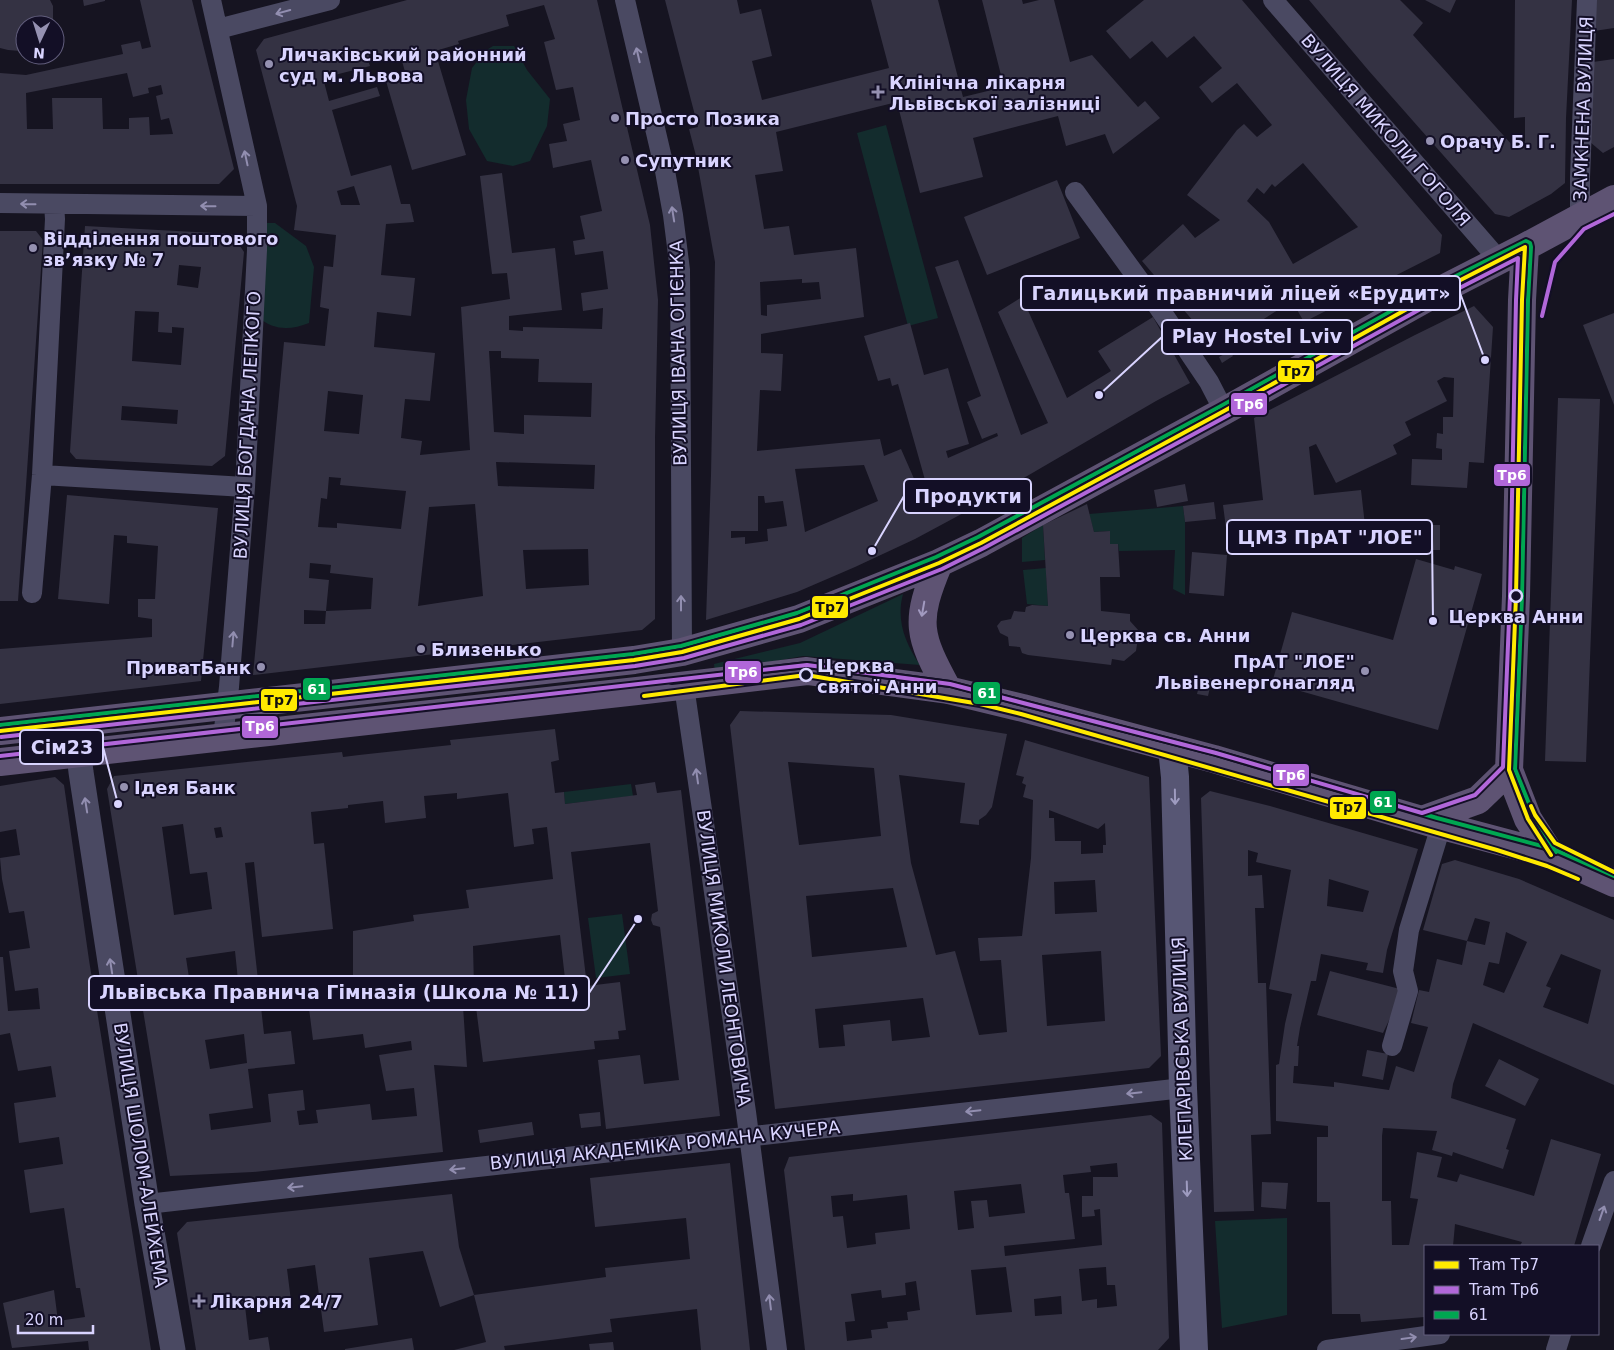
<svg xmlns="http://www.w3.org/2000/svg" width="1614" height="1350" viewBox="0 0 1614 1350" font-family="'DejaVu Sans',sans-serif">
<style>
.green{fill:#132c2d}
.building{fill:#343243;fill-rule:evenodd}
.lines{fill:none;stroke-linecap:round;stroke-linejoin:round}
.minor{stroke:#4a4962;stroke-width:20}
.tertiary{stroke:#4a4962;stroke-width:25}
.secondary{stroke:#575674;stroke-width:28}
.primary{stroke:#5e5373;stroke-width:28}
.bus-1-casing{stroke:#130f26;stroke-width:8}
.bus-1{stroke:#00a651;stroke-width:4}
.tram-1-casing{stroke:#130f26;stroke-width:8}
.tram-2-casing{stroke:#130f26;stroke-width:8}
.tram-1{stroke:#ffea00;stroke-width:4}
.tram-2{stroke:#b167d9;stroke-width:4}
.oneway{stroke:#928eb0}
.oneway2{stroke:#a29ac0}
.oneway3{stroke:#9e9bc0}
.poi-dot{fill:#9591b1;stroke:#130f26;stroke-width:2}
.stop-dot{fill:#130f26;stroke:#d9d4ff;stroke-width:2.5}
.labels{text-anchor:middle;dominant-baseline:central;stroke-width:4;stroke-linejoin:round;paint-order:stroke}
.poi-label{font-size:18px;font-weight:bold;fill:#d9d4ff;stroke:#130f26;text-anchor:start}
.street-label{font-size:18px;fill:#d9d4ff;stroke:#130f26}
.stop-label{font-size:18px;font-weight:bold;fill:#d9d4ff;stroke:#130f26}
.leader{fill:none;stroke:#d9d4ff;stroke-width:2}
.callout-dot{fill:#d9d4ff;stroke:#130f26;stroke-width:2}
.callout{fill:#130f26;stroke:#d9d4ff;stroke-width:2}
.callout-label{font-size:19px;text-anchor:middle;font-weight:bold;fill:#d9d4ff}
.line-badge{stroke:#130f26;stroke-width:2}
.badge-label{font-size:14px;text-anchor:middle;font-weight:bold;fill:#fff}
.pale-badge-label{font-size:14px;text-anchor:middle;font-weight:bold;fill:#111}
</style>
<rect width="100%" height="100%" fill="#161421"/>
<path class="green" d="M493,46H514L527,70L550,99L547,126L530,161L513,166L487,161L469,129L466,100L472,68L485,51Z
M886,125L938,318L908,326L857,133Z
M266,223H275L306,246L314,267L309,323C291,330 274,331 258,317Z
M1183,506L1185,522V595L1173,589L1175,550L1119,551L1118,544H1110L1109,531L1094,532L1089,514Z
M1043,525L1045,560L1022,562V538Z
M1046,568L1048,606L1027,604L1023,570Z
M903,594C896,620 905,643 920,665L803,656L715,672L714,664L800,643Z
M631,784L633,796L565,804L564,792Z
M622,914L630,974L596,978L588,918Z
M1287,1218V1315L1222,1328L1215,1221Z"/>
<path class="building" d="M0,0H50L53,6V19L51,25H25V50L20,51L8,50L0,48Z
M83,0H105V1L84,6Z
M140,0H192L234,169L219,184H0V73L26,75L123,54L121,45L140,41L142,49L151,47ZM127,73L133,97L149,93L148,88L161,85L163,94L156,96L161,120L169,118L173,134L150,135L149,117L129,118V129H103L102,98H52L53,129H27L26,93Z
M407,0H597L650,225L658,300L655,438V619L642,630L253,675L284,342L325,346L329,309L320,307L322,286L324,266L333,267L336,235L294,230L297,206L256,50L264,39ZM544,5L555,39L544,42L556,90L573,87L580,120L563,124L567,141L549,144L553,168L591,160L602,211L580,216L585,239L573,241L575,255L603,251L608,289L581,293L583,311L603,308L602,329L523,327V331L509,330V316L562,310L555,248L512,253L502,173L480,176L492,274L507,273L510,299L461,307L470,450L420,455L422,441L401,438L405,399L430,401L435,353L374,347L377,312L411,316L415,278L381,275L386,224L414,222L410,204H401L391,165L351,176L332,110L380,96L377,87L329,101L323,78L370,66L368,60L399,51L406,75L386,81L412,170L466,155L435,51L459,44L458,41L509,26L506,15ZM354,186L360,205H341L337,191ZM489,351H501V358L539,359L538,382L592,383L591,417L524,415V434L494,432ZM328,391L363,395L359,434L324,431ZM496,462L595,465L594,489L498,486ZM329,477L341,478L340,485L406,491L401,529L337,523V528L318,527L321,498L327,499ZM475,504L483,596L418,606L429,507ZM588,549L589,585L526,589L523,550ZM310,563L331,565L330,573L373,578L371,609L326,611L325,624H304V610L326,611L329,580L309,578Z
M665,0H737L740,14L761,9L772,56L752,61L762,100L889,68L871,0H938L963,97L1004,87L982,0H1022L1023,4L1039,0H1054L1070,62L1092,55L1138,107L1145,101L1160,118L1113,154L1105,134L1066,146L1058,116L973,138L983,177L920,193L897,102L776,132L783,171L755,175L764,229L789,226L794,255L856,248L864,317L761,334V353L783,354L781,391L760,390L757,451L880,439L884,456L901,449L919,490L927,487L898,384L892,386L890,378L878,381L864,336L910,323L924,375L948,368L969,444L946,451L948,458L998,436L997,433L982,439L967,402L981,396L935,267L958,260L1021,435L1048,423L998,312L1022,297L1067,398L1111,371L1098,351L1153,317L1190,383L1156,401L969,510L915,539L855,567L797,592L706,620L711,475L715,262L696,156L689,129L698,127ZM802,279V283L819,282L821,299L767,305V316L761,315L760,282ZM864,465L878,501L805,532L795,469ZM758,496H764L765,503L783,501L787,526L767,529L768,541L745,544V537L731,538V531H758Z
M1144,0H1242L1442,235L1440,253L1304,322L1292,301L1217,349L1142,261L1183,224L1195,238L1220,220L1187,195L1237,130L1244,124L1257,137L1272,125L1237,83L1212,103L1199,87L1222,68L1194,36L1167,58L1152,41L1130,59L1106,31ZM1303,163L1358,227L1293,264L1269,222L1247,201L1257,188L1264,194L1272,184L1275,187Z
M1309,0H1400L1423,23L1413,35L1513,146L1525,141V117L1514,118L1515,0H1572L1566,118L1565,183L1551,194L1509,217L1495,214L1369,71Z
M1425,0H1456L1450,13Z
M1595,0H1614V28L1594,31Z
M1614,59V147L1603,153L1590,142L1593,62Z
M1057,180L1080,238L987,275L964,217Z
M85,226L232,234L244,252L225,456L212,466L76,459L70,452ZM179,265L201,267L198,288L177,285ZM135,311L159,312L158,332L172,333V327L184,328L181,365L132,361ZM122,406L178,410L177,424L121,420Z
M0,231H36L43,240L18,601H0Z
M1474,306L1493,327L1484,463L1469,462L1467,488L1411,485L1412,459L1442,460V449L1436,448L1437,433L1443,434V417H1453L1454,378L1444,377L1437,381L1447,401L1405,422L1411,435L1393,445L1397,454L1336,483L1316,444L1309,447L1314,495L1361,490L1367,543L1268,553L1265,523L1226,528L1223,505L1263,500L1254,418L1415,335Z
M1614,313V405L1583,325Z
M1230,351L1233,356L1222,363L1219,357Z
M1558,398L1600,399L1586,762L1545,761Z
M1185,484L1188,501L1157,507L1154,490Z
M67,495L218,508L201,681L0,704V649L152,637V619L138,617V599H155L158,546L127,543V536L114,535L109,604L58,599Z
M1214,502L1216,519L1185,522L1183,506Z
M1087,504L1094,532L1110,531V544H1118L1120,577H1100L1101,611L1130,614V621L1139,631L1136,651L1124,661L1112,659L1111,665L1028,655L1022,653L1020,647L1009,646L1008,637L1000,633L997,626L1001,621L1011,619L1014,611L1025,612L1026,607L1032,605L1048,606L1043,525Z
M1370,525H1440V550H1370Z
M1192,552L1227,555L1224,596L1189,593Z
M1416,559L1454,570L1455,566L1482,574L1438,730L1272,683L1292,612L1393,640Z
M1201,677L1212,679L1208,696L1197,694Z
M740,711L891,715L1007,734L992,807L986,815L979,820V825L960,823L965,783L899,775L911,863L936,955L955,951L979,1035L1007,1032L1001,960L980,961L978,938L1022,936L1031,858L1033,800L1023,797L1026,785L1022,783L1024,777L1016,775L1025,740L1149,777L1161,1056L1149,1068L775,1109L730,725ZM788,762L874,768L881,836L799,845ZM1049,810L1098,829L1105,823L1106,845H1103V853L1081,854V841H1055L1054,818H1049ZM1095,880L1097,912L1055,914L1054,882ZM893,888L907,947L812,957L806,896ZM1101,951L1105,1021L1047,1026L1042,955ZM923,998L930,1037L892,1041L890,1020L843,1025L845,1046L819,1048L815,1009Z
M555,729L559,760L551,762L555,793L564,792L565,804L637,795L635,785L655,782L657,793L681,790L720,1116L606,1129L598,1060L640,1055L644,1084L679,1080L660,927L653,925L651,920L652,914L658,911L650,843L571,852L587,986L620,982L626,1030L618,1031L619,1039L594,1041L595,1049L483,1062L476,1007L567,996L560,935L473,946L474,988L462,991L467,1067L434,1065L443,1152L253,1172L170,1176L107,789L114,776L342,752L343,757L359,755L451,745L450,740ZM457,793V799L508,793L514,847L534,844L532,829L547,827L553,879L466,890L469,908L413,915L414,921L353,931V980L306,985L313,1040L363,1034L365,1048L411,1041L412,1050L379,1055L386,1091L414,1088L417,1116L372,1120L370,1104L316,1110L318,1123L299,1125L297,1111L305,1110L303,1090L268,1094L271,1122L211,1130L209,1114L253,1108L248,1069L295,1064L291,1031L264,1034L245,863L254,862L262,937L333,929L324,843L314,844L311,812L348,808V805L383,801L385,823L426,818L424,796ZM183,824L190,874L207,872L212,909L174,915L162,827ZM221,827L223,837L216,838L214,828ZM235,951L239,990L192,997L186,958ZM244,1034L247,1063L210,1069L205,1040Z
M55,777L64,785L89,960L151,1350H89L88,1341L12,1348L3,1303L54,1290L58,1321L85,1317L80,1288H76L64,1208L30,1213L24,1170L63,1164L59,1137L19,1143L14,1103L56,1097L51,1066L18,1071L10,1033L0,1035V957H3L8,1011L40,1009L38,988L15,991L9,951L30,948L24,911L9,913L2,879L0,858L20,855L16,829L0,832V786Z
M1210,791L1270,806L1418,849L1387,950L1383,973L1366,970L1368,963L1321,954L1316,981H1311L1300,1028L1297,1046H1299L1298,1066H1294L1293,1083L1334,1087V1082L1389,1090L1396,1066L1414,1072L1428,1027L1411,1023L1419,990L1429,992L1437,959L1462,965L1467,941L1423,930L1442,864L1455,860L1519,879L1614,920V1085L1473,1023L1453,1084L1451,1098L1516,1119L1506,1149L1509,1150L1503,1169L1453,1152L1452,1156L1432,1150L1437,1131L1383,1128L1382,1136V1201H1391L1392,1245H1409L1418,1199L1410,1198L1417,1152L1442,1157L1437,1177L1457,1182L1460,1174L1534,1196L1551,1139L1601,1154L1574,1246H1520L1522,1242L1455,1224L1453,1246H1425V1317L1361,1322L1360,1314H1332L1330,1202H1317V1137H1328V1126L1276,1121V1065L1279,1064L1285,1024L1292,994L1269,989L1291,870L1256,862L1258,853L1248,850V876L1262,875L1264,908H1255L1258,983H1266L1271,1134L1251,1135L1254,1211L1214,1212L1201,798ZM1329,879L1369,891L1363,912L1327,906ZM1475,918L1490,922L1485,945L1467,941ZM1506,932L1527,942L1504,993L1483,985L1489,962L1499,964ZM1561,954L1601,970L1588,1024L1543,1007L1551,988L1546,986Z
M1330,971L1400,989L1393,1012L1383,1033L1317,1015Z
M1367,1050L1388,1054L1383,1080L1362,1076Z
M1499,1059L1539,1079L1525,1106L1485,1086Z
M600,1112L601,1126L581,1128L579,1114Z
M1151,1115L1162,1123L1169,1338L1158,1350H805L784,1170L789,1157ZM1117,1163L1118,1177H1093V1196H1082V1217L1095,1216L1094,1210L1100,1209L1102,1245L1005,1256L1004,1246L1075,1239L1069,1193H1065L1063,1175L1091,1172L1090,1166ZM1021,1184L1025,1213L989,1217L987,1200L971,1201L974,1228L958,1230L954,1191ZM853,1194V1201L907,1195L910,1229L875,1233L876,1244L847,1248L843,1216L833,1217L831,1196ZM1006,1267L1012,1312L976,1315L971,1270ZM1106,1267L1107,1285H1115L1117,1306L1097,1308V1299L1082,1301L1079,1269ZM916,1281L920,1310L907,1312L908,1320L887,1322L888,1328L871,1330L872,1338L847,1341L845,1322L855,1321L851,1294L881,1290L882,1298L906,1295L905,1283ZM1061,1296L1062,1314L1035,1316L1034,1299Z
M532,1122L534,1135L480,1143L478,1130Z
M730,1163L750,1350H701L697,1309L610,1319L612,1332L504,1346L505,1350H454L486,1342L474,1295L606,1277L605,1268L690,1259L686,1218L595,1227L590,1178Z
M1262,1182L1288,1183L1286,1209L1261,1207Z
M452,1194L459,1247L474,1295L440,1307L423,1251L369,1258L378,1325L324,1332L315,1265L287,1269L291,1301L245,1306L249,1340L268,1337L270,1350H196L177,1233L187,1222Z
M412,1338L414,1350H345V1349Z
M613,1342L614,1350H590L589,1344Z"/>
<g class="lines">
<path class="minor" d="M211,0L257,206V250L245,487L229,687L223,737
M625,0L665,171L673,215L680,270L682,652
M1273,0L1499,260
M218,29L330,0
M1075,192L1155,302L1209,382L1224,411
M0,203L257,206
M1580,217V177L1587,0
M42,475L245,487
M32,593L42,475L55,219L54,204
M684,686L746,1112L777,1350
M1392,1046L1408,991L1403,971L1409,930L1441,826
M147,1204L1183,1088
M1591,1246L1614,1181
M1327,1350L1440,1334
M1556,1350L1561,1334"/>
<path class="tertiary" d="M75,722L81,772L147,1204L173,1350"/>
<path class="secondary" d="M1172,748L1175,777L1183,1088L1194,1350"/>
<path class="primary" d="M1525,247L1522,300L1516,596L1509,770L1528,819L1551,855
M939,563C914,622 918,635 948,690
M0,731L634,660L682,652L799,619L939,563L981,543L1224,411L1441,290L1525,247L1614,199
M0,762L637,691L807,671L948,690L1023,708L1214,759L1435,824L1551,855L1614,883
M1422,820L1478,800L1509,770"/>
<g class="bus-1-casing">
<path id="bus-1" d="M672,681L807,665L950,684L1216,753L1437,818L1553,849L1614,876
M0,725L633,654L681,646L797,613L936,557L978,537L1221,406L1438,285L1526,241L1530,243L1531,247L1528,300L1522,596L1515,769L1534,816L1556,852"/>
</g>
<use href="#bus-1" class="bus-1"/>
<g class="tram-1-casing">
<path id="tram-1" d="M644,696L806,675L980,704L1021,714L1497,850L1547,866L1578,879
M0,731L634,660L682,652L799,619L939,563L981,543L1224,411L1441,290L1525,247L1522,300L1516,596L1509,770L1528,819L1551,855
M1531,806L1535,815L1555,843L1614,872"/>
</g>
<g class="tram-2-casing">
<path id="tram-2" d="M1542,316L1555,262L1584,229L1614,214
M0,756L807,665L950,684L1216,753L1422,813L1475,795L1503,767L1510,596L1516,300L1518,258L1444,296L1227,416L984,548L942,569L801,625L684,658L635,666L1,737"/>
</g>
<use href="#tram-1" class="tram-1"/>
<use href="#tram-2" class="tram-2"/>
</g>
<defs><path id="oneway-shaft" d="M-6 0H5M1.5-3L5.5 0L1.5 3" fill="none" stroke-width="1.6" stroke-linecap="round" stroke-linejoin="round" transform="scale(1.25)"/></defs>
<g class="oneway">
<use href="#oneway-shaft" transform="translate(283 12) rotate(165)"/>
<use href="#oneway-shaft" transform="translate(638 55) rotate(-103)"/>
<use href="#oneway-shaft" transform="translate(246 158) rotate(-102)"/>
<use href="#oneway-shaft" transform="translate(28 204) rotate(-179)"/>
<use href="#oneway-shaft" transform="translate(208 206) rotate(-179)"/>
<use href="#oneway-shaft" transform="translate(673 214) rotate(-99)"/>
<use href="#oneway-shaft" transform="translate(681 603) rotate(-90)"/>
<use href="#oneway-shaft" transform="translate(233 639) rotate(-85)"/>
<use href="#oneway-shaft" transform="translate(697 776) rotate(-98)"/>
<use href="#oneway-shaft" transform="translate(86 805) rotate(-99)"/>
<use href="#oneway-shaft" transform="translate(111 966) rotate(-99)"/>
<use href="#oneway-shaft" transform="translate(1134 1093) rotate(174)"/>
<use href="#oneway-shaft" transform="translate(973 1111) rotate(174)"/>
<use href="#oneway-shaft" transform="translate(457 1169) rotate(174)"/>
<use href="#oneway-shaft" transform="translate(295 1187) rotate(174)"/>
<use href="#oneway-shaft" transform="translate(1602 1213) rotate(-71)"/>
<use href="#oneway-shaft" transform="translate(770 1302) rotate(-97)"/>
<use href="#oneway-shaft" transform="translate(1409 1338) rotate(-8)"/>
</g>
<use class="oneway2" href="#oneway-shaft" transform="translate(923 609) rotate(100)"/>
<g class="oneway3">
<use href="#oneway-shaft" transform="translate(1175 797) rotate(89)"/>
<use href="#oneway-shaft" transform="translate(1187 1189) rotate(88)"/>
</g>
<g class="poi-dot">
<circle cx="269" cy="64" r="5"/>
<path d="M875.5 84.5h5v5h5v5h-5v5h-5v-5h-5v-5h5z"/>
<circle cx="615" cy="118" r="5"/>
<circle cx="1430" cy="141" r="5"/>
<circle cx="625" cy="160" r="5"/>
<circle cx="33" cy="248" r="5"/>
<circle cx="1070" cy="635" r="5"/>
<circle cx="421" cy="649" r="5"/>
<circle cx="261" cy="667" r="5"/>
<circle cx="1365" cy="671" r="5"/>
<circle cx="124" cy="787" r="5"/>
<path d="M196.5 1293.5h5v5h5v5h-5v5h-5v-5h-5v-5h5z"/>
</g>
<g class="stop-dot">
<circle cx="1516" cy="596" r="6"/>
<circle cx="806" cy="675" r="6"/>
</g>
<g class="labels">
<g class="poi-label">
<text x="279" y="54">Личаківський районний<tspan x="279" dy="21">суд м. Львова</tspan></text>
<text x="889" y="82">Клінічна лікарня<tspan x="889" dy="21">Львівської залізниці</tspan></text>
<text x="625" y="118">Просто Позика</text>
<text x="1440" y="141">Орачу Б. Г.</text>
<text x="635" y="160">Супутник</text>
<text x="43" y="238">Відділення поштового<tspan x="43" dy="21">зв’язку № 7</tspan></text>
<text x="1080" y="635">Церква св. Анни</text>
<text x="431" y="649">Близенько</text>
<text x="1355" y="661" text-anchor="end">ПрАТ "ЛОЕ"<tspan x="1355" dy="21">Львівенергонагляд</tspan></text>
<text x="251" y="667" text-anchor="end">ПриватБанк</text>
<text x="134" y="787">Ідея Банк</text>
<text x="210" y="1301">Лікарня 24/7</text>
</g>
<g class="street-label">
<text transform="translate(1583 109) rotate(-88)">ЗАМКНЕНА ВУЛИЦЯ</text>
<text transform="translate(1386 130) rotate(49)">ВУЛИЦЯ МИКОЛИ ГОГОЛЯ</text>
<text transform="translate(678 353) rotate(-91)">ВУЛИЦЯ ІВАНА ОГІЄНКА</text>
<text transform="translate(247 425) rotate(-87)">ВУЛИЦЯ БОГДАНА ЛЕПКОГО</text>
<text transform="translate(724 958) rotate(82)">ВУЛИЦЯ МИКОЛИ ЛЕОНТОВИЧА</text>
<text transform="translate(1182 1049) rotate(-92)">КЛЕПАРІВСЬКА ВУЛИЦЯ</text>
<text transform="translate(665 1145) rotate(-6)">ВУЛИЦЯ АКАДЕМІКА РОМАНА КУЧЕРА</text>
<text transform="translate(141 1155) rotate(81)">ВУЛИЦЯ ШОЛОМ-АЛЕЙХЕМА</text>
</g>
<g class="stop-label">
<text x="1516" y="616">Церква Анни</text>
<text x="817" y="665" text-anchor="start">Церква<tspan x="817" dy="21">святої Анни</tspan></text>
</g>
</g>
<path class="leader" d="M1485 360L1460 293M1099 395L1162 337M872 551L904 496M1433 621L1432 537M118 804L103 747M638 919L589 993"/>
<g class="callout-dot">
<circle cx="1485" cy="360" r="5"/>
<circle cx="1099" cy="395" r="5"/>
<circle cx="872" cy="551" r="5"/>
<circle cx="1433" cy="621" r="5"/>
<circle cx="118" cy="804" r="5"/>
<circle cx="638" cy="919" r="5"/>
</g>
<g class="callout">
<rect x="1021" y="276" width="439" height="34" rx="5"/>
<rect x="1162" y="320" width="190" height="34" rx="5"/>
<rect x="904" y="479" width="127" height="34" rx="5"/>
<rect x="1227" y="520" width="205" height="34" rx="5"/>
<rect x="20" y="730" width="83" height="34" rx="5"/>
<rect x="89" y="976" width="500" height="34" rx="5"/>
</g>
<g class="callout-label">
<text x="1241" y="300">Галицький правничий ліцей «Ерудит»</text>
<text x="1257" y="343">Play Hostel Lviv</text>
<text x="968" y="503">Продукти</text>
<text x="1330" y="544">ЦМЗ ПрАТ "ЛОЕ"</text>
<text x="62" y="754">Сім23</text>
<text x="339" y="999">Львівська Правнича Гімназія (Школа № 11)</text>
</g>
<g class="line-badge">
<rect x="1277" y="359" width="38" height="24" rx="5" fill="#ffea00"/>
<rect x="1230" y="392" width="38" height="24" rx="5" fill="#b167d9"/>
<rect x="1493" y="463" width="38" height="24" rx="5" fill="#b167d9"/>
<rect x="811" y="595" width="38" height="24" rx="5" fill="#ffea00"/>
<rect x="724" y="660" width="38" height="24" rx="5" fill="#b167d9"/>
<rect x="302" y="677" width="29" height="24" rx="5" fill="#00a651"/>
<rect x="972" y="681" width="29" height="24" rx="5" fill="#00a651"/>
<rect x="260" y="688" width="38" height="24" rx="5" fill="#ffea00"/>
<rect x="241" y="715" width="38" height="24" rx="5" fill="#b167d9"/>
<rect x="1272" y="763" width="38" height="24" rx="5" fill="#b167d9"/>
<rect x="1369" y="790" width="28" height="24" rx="5" fill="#00a651"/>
<rect x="1329" y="796" width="38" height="24" rx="5" fill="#ffea00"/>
</g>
<g class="badge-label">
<text x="1249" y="409">Тр6</text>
<text x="1512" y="480">Тр6</text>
<text x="743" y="677">Тр6</text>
<text x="317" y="694">61</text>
<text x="987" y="698">61</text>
<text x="260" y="731">Тр6</text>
<text x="1291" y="780">Тр6</text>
<text x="1383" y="807">61</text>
</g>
<g class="pale-badge-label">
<text x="1296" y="376">Тр7</text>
<text x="830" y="612">Тр7</text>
<text x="279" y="705">Тр7</text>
<text x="1348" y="812">Тр7</text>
</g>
<rect x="1424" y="1245" width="175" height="90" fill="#130f26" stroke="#625e7d"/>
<rect x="1434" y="1261" width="25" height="8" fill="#ffea00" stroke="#625e7d"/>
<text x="1469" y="1270" font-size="15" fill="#d9d4ff">Tram Тр7</text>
<rect x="1434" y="1286" width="25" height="8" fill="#b167d9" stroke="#625e7d"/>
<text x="1469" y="1295" font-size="15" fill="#d9d4ff">Tram Тр6</text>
<rect x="1434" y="1311" width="25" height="8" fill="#00a651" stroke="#625e7d"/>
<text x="1469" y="1320" font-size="15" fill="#d9d4ff">61</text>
<g transform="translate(40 40) rotate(184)"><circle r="24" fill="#130f26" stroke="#625e7d"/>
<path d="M0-4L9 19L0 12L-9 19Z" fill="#9591b1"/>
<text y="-8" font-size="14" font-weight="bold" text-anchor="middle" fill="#d9d4ff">N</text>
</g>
<path d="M18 1325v8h75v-8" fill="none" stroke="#d9d4ff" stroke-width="2.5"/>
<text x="25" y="1325" font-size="15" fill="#d9d4ff" stroke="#130f26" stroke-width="4" paint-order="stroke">20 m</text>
</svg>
